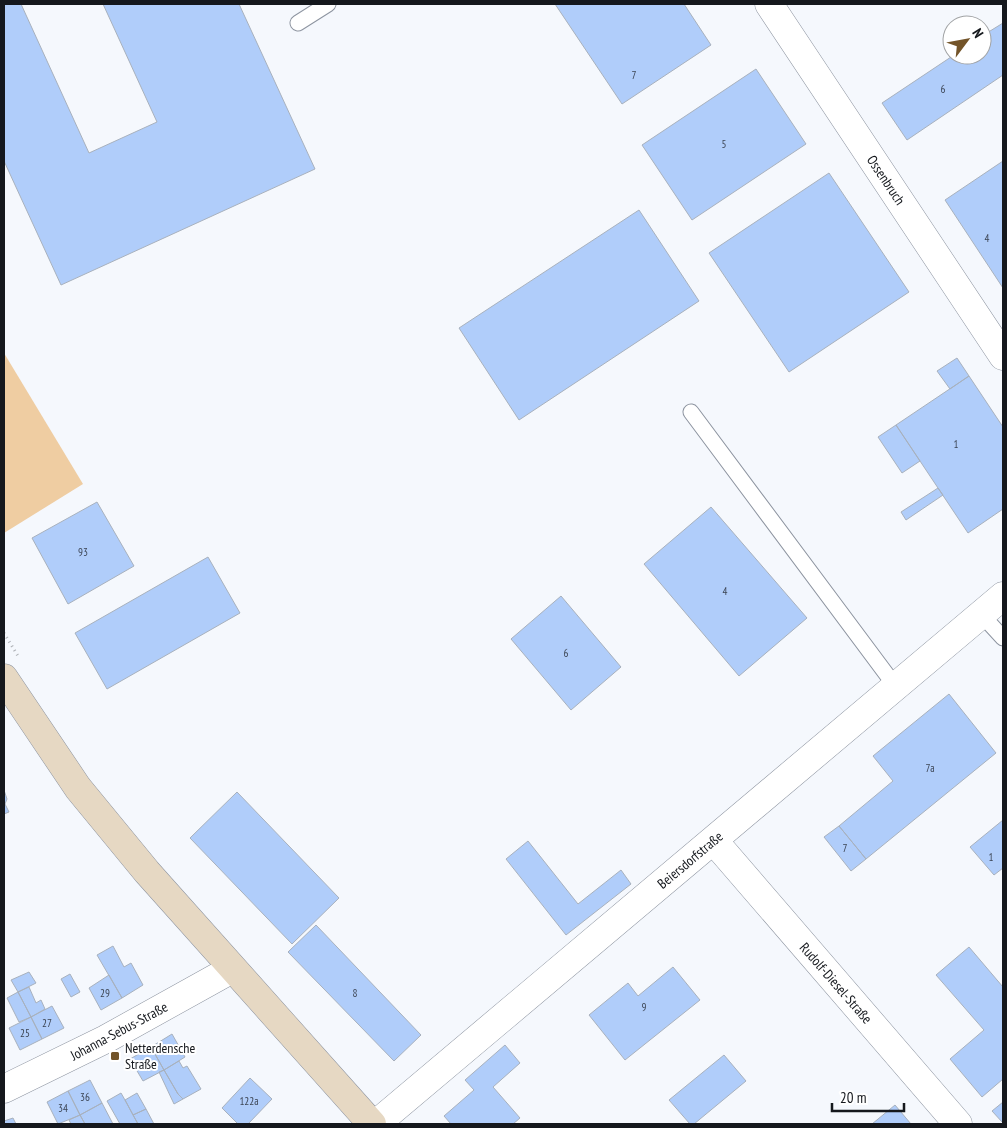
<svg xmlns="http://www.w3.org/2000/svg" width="1007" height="1128" viewBox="0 0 1007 1128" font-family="'PT Sans Narrow',sans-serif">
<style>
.green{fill:#efcda2}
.building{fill:#b0cdfa;stroke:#a8b1bd}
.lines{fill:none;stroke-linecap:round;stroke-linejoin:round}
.lane-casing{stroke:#8d94a0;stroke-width:17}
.street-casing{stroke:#8d94a0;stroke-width:29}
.secondary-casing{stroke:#8d94a0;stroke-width:29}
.path{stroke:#b0b3b8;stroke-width:3;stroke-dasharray:1 4;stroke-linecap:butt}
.lane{stroke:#fff;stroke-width:15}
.street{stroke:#fff;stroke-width:28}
.secondary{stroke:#e6d8c3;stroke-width:28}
.poi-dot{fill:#735429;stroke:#fff;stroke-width:2}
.labels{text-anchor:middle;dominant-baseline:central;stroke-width:4;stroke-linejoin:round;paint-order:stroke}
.number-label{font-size:11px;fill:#3c4554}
.street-label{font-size:14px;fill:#15181d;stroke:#fff}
.poi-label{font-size:14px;fill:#15181d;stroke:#fff;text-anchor:start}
</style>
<rect width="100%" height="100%" fill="#f5f8fd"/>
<path class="green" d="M4,353L83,484L4,533Z"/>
<path class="building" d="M4,4H21L89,153L157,122L103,4H239L315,169L61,285L4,161Z
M555,4H684L711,45L622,104Z
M1003,23V75L907,140L882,103L954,55H982V36Z
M756,69L806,144L692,220L642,145Z
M1003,161V288L945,200Z
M829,173L909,292L789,372L709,253Z
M639,210L699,301L519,420L459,328Z
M957,358L969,376L950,389L937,371Z
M969,376L1003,427V509L968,533L896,425Z
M896,425L920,461L902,473L878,437Z
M938,488L943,495L906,520L901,512Z
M97,502L134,566L68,604L32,538Z
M711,507L807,618L739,676L644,564Z
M208,557L240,613L107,689L75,633Z
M561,596L621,667L571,710L511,639Z
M949,694L996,753L866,859L839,826L893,781L873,756Z
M4,790L7,799L5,804L9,812L4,814Z
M237,792L339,898L292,944L190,838Z
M1003,820V868L994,875L970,847Z
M839,826L866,859L851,871L824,837Z
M528,841L578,904L621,870L631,884L566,935L506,859Z
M316,925L421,1035L394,1061L288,952Z
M113,946L124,967L131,963L143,985L122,998L97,955Z
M969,947L1003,987V1079L982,1097L950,1059L984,1030L936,975Z
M673,967L700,1000L625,1060L589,1015L628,983L638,996Z
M29,972L36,983L18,992L11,980Z
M70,974L80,992L71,997L61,979Z
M109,975L122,998L101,1010L89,988Z
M29,987L36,1003L41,1000L45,1009L31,1017L18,992Z
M18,992L31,1017L19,1022L7,998Z
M52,1006L64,1028L42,1039L31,1017Z
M31,1017L42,1039L20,1050L9,1028Z
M172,1034L185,1057L164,1070L151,1047Z
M505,1045L520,1063L493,1087L520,1118L513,1124H451L444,1116L474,1090L465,1080Z
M151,1047L164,1070L143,1081L130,1059Z
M724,1055L746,1081L694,1124H690L669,1100Z
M179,1061L183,1068L187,1066L201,1089L183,1099L178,1094L164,1070Z
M164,1070L178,1094L183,1099L174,1104L159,1072Z
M250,1078L272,1099L248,1124H238L222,1108Z
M90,1080L102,1103L80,1115L68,1091Z
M68,1091L80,1115L58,1124L47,1102Z
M121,1093L125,1100L138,1124H120L107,1101Z
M137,1093L146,1109L133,1115L125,1100Z
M1003,1102V1123L992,1111Z
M102,1103L113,1124H85L80,1115Z
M895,1105L911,1124H872Z
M146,1109L154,1124H138L133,1115Z
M80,1115L85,1124H71L69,1120Z
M13,1118L16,1124H4V1121Z"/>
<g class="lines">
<g class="lane-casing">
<path id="lane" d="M298,23L328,4
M691,412L896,687
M981,614L1003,638"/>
</g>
<g class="street-casing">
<path id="street" d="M769,4L1003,356
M714,841L958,1124
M4,1089L106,1039L232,969
M376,1124L1003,596"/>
</g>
<g class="secondary-casing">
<path id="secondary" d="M4,678L78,788L147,872L372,1124"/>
</g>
<path class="path" d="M4,633L18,656"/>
<use href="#lane" class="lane"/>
<use href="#street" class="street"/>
<use href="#secondary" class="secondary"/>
</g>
<rect class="poi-dot" x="110" y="1051" width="10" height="10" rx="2.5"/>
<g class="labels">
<g class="number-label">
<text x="634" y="75">7</text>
<text x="943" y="89">6</text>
<text x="724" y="144">5</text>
<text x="987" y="238">4</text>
<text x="956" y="444">1</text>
<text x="83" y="552">93</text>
<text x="725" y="591">4</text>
<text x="566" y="653">6</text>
<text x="930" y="768">7a</text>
<text x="845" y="848">7</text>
<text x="991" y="857">1</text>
<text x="105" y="993">29</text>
<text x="355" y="993">8</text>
<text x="644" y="1007">9</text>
<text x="47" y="1023">27</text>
<text x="25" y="1033">25</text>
<text x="85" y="1097">36</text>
<text x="249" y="1101">122a</text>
<text x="63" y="1108">34</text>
</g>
<g class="street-label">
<text transform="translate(886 180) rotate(56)">Ossenbruch</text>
<text transform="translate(690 860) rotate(-40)">Beiersdorfstraße</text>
<text transform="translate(836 983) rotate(49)">Rudolf-Diesel-Straße</text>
<text transform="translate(119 1031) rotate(-28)">Johanna-Sebus-Straße</text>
</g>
<g class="poi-label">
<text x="125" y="1048">Netterdensche<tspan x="125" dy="16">Straße</tspan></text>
</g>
</g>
<rect width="1007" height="1128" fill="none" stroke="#15181d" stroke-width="10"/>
<g transform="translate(967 40) rotate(58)"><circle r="24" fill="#ffffff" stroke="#a1a3a5"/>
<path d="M0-4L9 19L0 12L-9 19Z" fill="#735429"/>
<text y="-8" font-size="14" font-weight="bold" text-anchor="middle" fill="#15181d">N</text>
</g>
<path d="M832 1103v8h72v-8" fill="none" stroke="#15181d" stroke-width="2.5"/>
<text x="840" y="1103" font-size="15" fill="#15181d" stroke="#ffffff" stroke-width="4" paint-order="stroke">20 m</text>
</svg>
